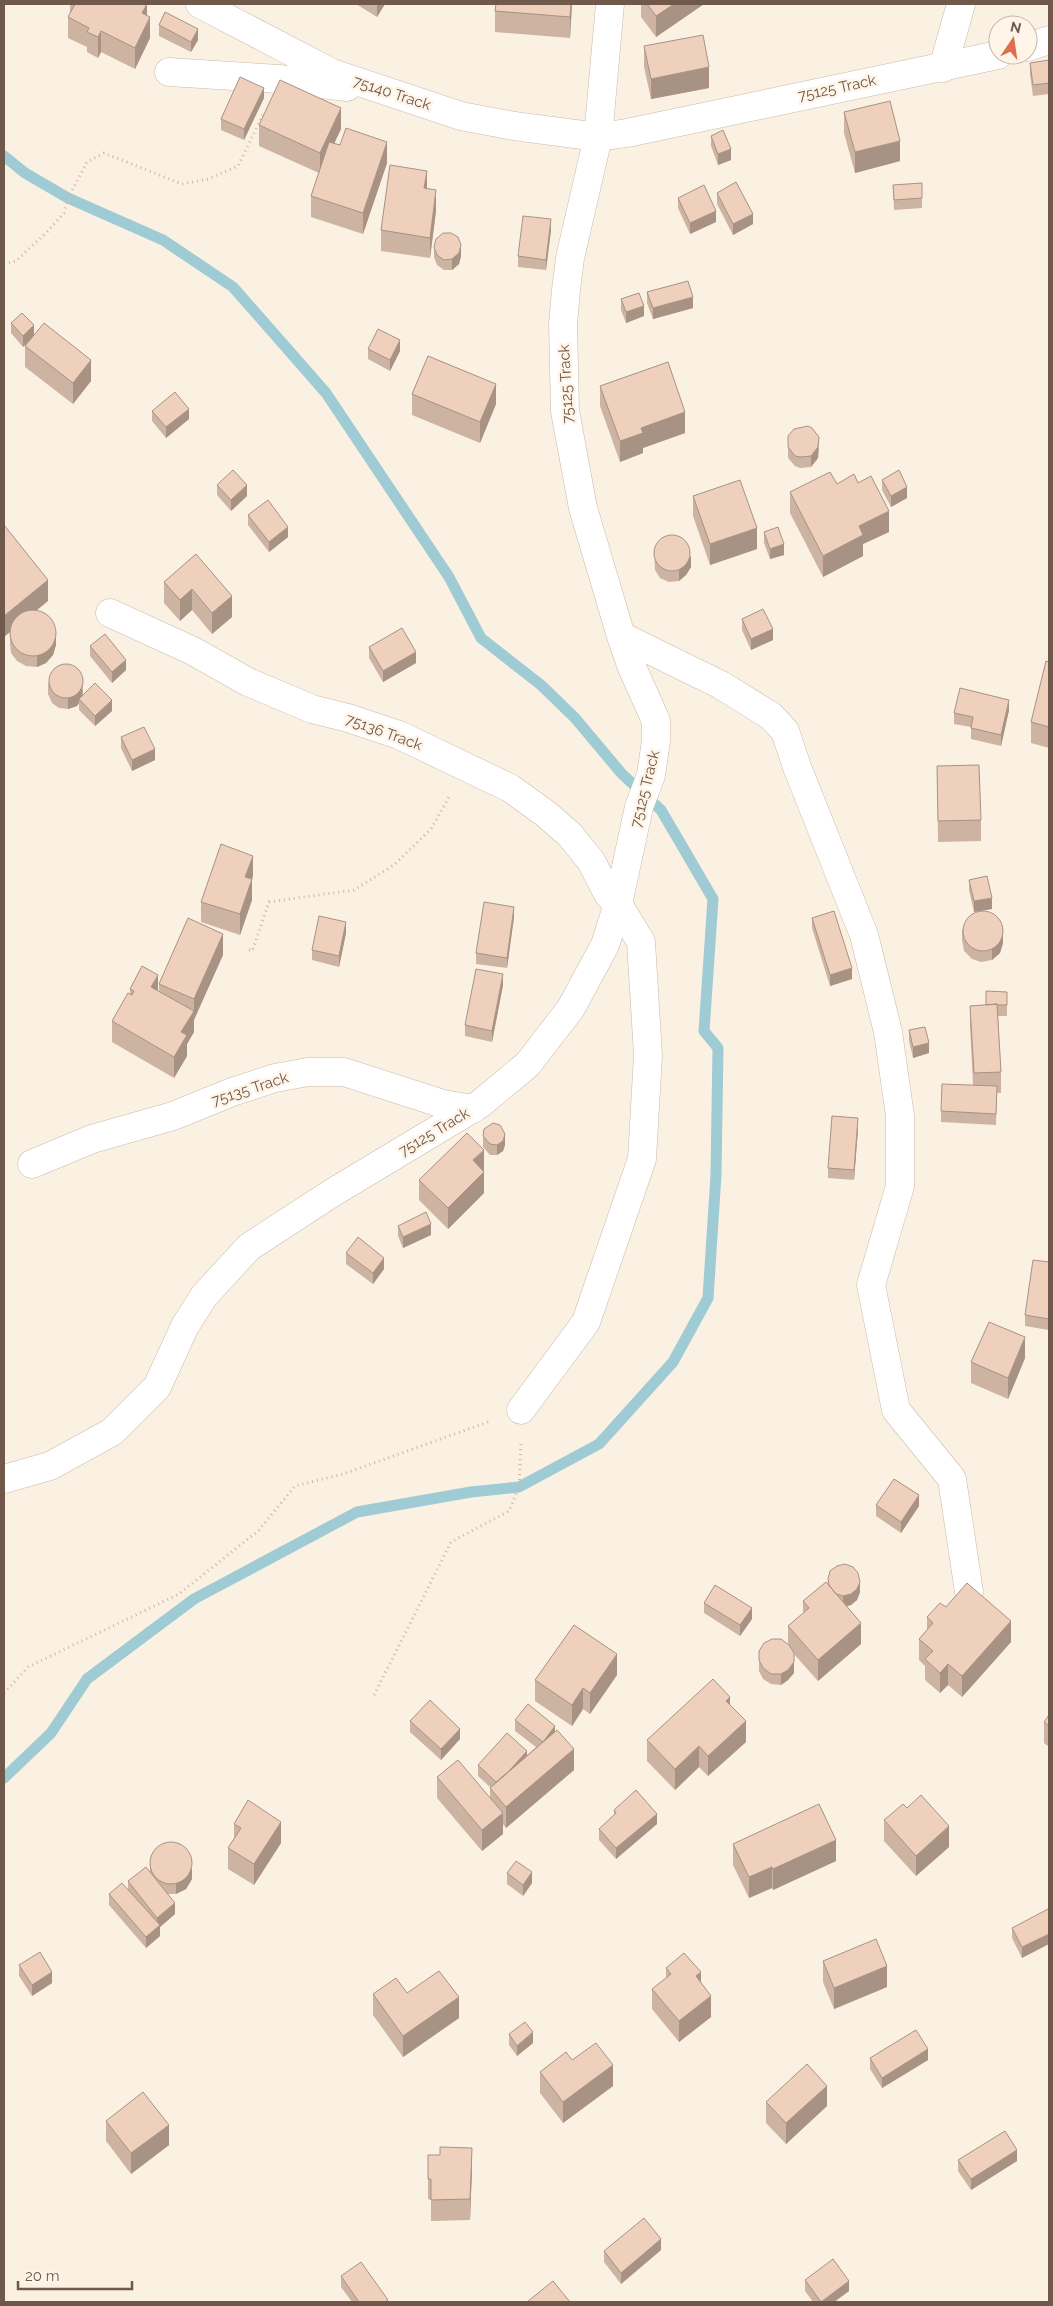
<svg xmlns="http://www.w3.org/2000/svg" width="1053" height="2306" viewBox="0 0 1053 2306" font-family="Raleway,sans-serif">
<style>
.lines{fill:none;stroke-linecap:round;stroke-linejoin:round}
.stream{stroke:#9fcbd4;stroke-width:11}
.minor-casing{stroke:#cab9aa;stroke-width:29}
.path{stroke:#d3b49f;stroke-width:3;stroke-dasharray:1 4;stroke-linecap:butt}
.minor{stroke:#fff;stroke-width:28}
.wall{fill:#cdb3a2}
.shaded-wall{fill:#a79284}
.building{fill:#eed0bc;stroke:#a79284}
.labels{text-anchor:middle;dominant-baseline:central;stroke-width:5;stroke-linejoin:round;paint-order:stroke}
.street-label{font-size:15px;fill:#70584a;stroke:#fef5e8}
</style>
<rect width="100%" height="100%" fill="#fbf1e2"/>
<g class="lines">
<path class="stream" d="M4,156L25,173L68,198L163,240L233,287L326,393L449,577L481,638L541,685L575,718L622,774L661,810L713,899L704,1031L718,1048L716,1175L708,1298L673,1362L599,1444L519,1487L471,1492L357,1512L194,1599L87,1679L51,1733L4,1778"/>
<g class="minor-casing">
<path id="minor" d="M200,4L332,73L461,116L514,126L598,137L627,133L998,55
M1028,47L1049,40
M943,68L961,4
M169,72L279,79L347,87
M110,613L193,651L248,682L312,709L348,718L399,735L510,788L546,814L570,835L591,861L608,894L618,904L641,942L648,1055L642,1159L586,1322L521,1410
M621,636L721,685L771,716L785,731L797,767L864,935L888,1032L900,1116V1186L871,1285L896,1410L952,1479L969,1592
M32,1164L92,1139L173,1116L232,1092L275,1078L308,1072H344L443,1104L473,1109
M4,1479L50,1466L112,1432L157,1387L185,1326L204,1296L249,1247L332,1193L480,1104L528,1064L571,1008L605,945L618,904L639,807L651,775L656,741V721L631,665L621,636L583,508L565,411L563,324L566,290L570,258L598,137L610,4"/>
</g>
<path class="path" d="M4,264L16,261L46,233L64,213L68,198L87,162L104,153L182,184L208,179L238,166L264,112
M249,950L252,951L269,902L354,890L394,865L431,829L449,797
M4,1693L28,1667L179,1594L259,1530L295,1486L343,1474L491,1421
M374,1695L451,1542L509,1511L519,1487L521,1443"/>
<use href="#minor" class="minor"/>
</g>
<path class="wall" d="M70,4H145L150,38L135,69L101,52L98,58L87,52V47L68,38V17L70,14Z
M356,4H385L377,17Z
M572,4L570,38L495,32V11Z
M641,4H704L656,37L641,17Z
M159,25L198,40L191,52L159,36Z
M644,46L709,88L651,99L644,67Z
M1049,60V94L1033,96L1030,74V63Z
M264,98L244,140L221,130V119Z
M844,112L900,161L855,173L844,133Z
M259,125L341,129L334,143L387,163L363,234L311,217V196L319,173L259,146Z
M711,136L731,160L718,165L711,146Z
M893,185L922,198V208L894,210Z
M717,193L753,224L733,235L717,204Z
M678,198L716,222L690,234L678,208Z
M436,211L430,258L381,251V230Z
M551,230L546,270L518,267V256Z
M434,247L461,256L459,264L452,270H444L437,265L434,257Z
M647,292L693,308L653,319L647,303Z
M621,299L644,316L626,323L621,310Z
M11,323L34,335L91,381L73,404L25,367V346L29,341L23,347L11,333Z
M368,349L400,351L390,371L368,359Z
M600,386L685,433L643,448V453L620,462L600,406Z
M412,394L496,404L480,443L412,415Z
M152,411L189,419L166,438L152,421Z
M788,436L819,448L818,458L811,467L800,468L795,466L788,458Z
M882,480L907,498L891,507L882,490Z
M858,483L889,532L863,544V556L823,577L790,513V492L837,484Z
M217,485L247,496L231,511L217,495Z
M693,496L757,549L710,565L693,516Z
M248,515L288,537L269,552L248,525Z
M764,532L784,555L770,559L764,543Z
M654,550L691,567L686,575L679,581L669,582L660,578L655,570Z
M196,554L232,617L212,634L192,610L180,621L164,603V582Z
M48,601L36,611L56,645L53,655L46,663L37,667L26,666L17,661L11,653L10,643V632Z
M742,619L773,640L751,650L742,630Z
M90,646L126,670L112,683L90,656Z
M369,647L416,663L383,682L369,658Z
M1049,662V748L1031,743V722Z
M48,683L83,689V695L112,711L95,726L79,710V703L77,706L68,709L59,708L52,703L48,694Z
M1009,710L1001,746L971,739V727L954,724V713Z
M121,737L155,760L132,771L121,748Z
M937,766L981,820V841L938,842Z
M253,876L252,879V900L240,935L201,922V902Z
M969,880L992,909L974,912L969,890Z
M514,917L507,968L476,964V953Z
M812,918L852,979L830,986L812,928Z
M962,929L1003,943L1000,953L992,960L981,962L972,959L964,951L962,940Z
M346,933L339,967L312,960V950Z
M223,955L194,1019V1032L187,1044V1056L174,1078L112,1042V1021L130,994V989L159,992V984Z
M503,985L492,1042L465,1036V1025Z
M1007,992V1016H998L1001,1072V1093H997L996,1125L941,1122V1111L973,1085L970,1026V1006L986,1005Z
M909,1030L929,1053L913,1058L909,1041Z
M858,1129L854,1180L828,1178V1168Z
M483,1136L505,1145L503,1151L497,1155H490L483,1147Z
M484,1170V1193L448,1229L419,1200V1180Z
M398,1226L431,1235L403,1248L398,1236Z
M346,1253L384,1269L373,1284L346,1264Z
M1049,1262V1330L1025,1326V1315Z
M1025,1358L1008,1399L971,1383V1362Z
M876,1505L919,1506L901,1533L876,1516Z
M828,1579L860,1592L857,1600L851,1605L847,1606L861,1644L818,1681L793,1653L794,1673L788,1680L781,1685L771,1684L763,1679L759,1671V1651L788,1644V1626L803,1614V1601L828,1584Z
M704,1603L752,1619L740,1636L704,1613Z
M946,1607L1011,1642L962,1697L948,1685L940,1693L925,1680V1666L919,1660V1639L927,1630V1617Z
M617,1675L590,1714L583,1709L572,1726L535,1701V1680Z
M730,1705L746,1742L708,1776L699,1767L675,1790L647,1761V1740Z
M1049,1715V1747L1044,1743V1722Z
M515,1720L555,1731L574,1770L506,1828L503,1824V1834L482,1851L437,1798V1777L490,1797V1787L478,1776V1765L527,1755L536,1747L515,1731Z
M410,1721L460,1739L441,1760L410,1732Z
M907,1808L949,1847L916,1876L884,1841V1820Z
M614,1810L657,1824L616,1859L599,1840V1829L614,1816Z
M234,1824L281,1843L254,1885L228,1869V1848L234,1840Z
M733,1844L836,1861L773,1890L772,1888L749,1898L733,1865Z
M150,1857L192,1879L186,1889L176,1894H168L175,1914L160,1927V1936L146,1948L109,1905V1894L128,1889V1881L150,1872Z
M507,1873L532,1883L523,1896L507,1884Z
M1049,1911L1022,1958L1012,1938V1928Z
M823,1961L887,1987L834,2009L823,1982Z
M19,1965L52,1983L32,1996L19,1976Z
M666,1968L701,1983L711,2017L679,2042L652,2009V1989L666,1978Z
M407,1993L459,2018L403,2057L373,2015V1994Z
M509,2034L533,2043L517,2056L509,2045Z
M870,2058L928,2060L882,2088L870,2069Z
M572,2060L613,2086L563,2123L540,2093V2072Z
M766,2102L827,2106L786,2144L766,2123Z
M106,2121L169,2145L131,2174L106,2141Z
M428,2155L472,2169L470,2220L431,2221V2200L428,2199Z
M958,2160L1017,2161L971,2190L958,2171Z
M661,2250L621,2284L604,2262V2251Z
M341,2276L388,2302H352L341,2287Z
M805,2280L849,2291L834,2302H813L805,2291Z"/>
<path class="shaded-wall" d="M147,4V25L150,17V38L135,69V48L142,13Z
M377,4H385L377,17Z
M571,4H572L570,38V17Z
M674,4H704L656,37V16Z
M198,29V40L191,52V42Z
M101,31V52L98,58V37Z
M709,67V88L651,99V79Z
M264,88V98L244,140V129Z
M341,108V129L320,174V153Z
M900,141V161L855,173V152Z
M387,142V163L363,234V213Z
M731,149V160L718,165V154Z
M427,171V191L424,188Z
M436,190V211L430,258V238Z
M716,211V222L690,234V223Z
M753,214V224L733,235V224Z
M551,219V230L546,270V260Z
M461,245V256L459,264L452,270V259Z
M693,297V308L653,319V308Z
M644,306V316L626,323V312Z
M34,325V336L23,347V336Z
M400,340V351L390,371V360Z
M91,360V381L73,404V383Z
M496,384V404L480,443V422Z
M189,409V419L166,438V427Z
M685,412V433L643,448V453L620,462V441L641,428Z
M819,437L818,458L811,467V456Z
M247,485V496L231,511V500Z
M907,487V498L891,507V496Z
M889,511V532L863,544V556L823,577V556L859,526Z
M288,527V537L269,552V542Z
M757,528V549L710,565V544Z
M784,544V555L770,559V549Z
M691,556V567L686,575L679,581V570Z
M48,580V601L4,637V616Z
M192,589V610L180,621V600Z
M232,596V617L212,634V613Z
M773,629V640L751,650V639Z
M56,634V645L53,655L46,663L37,667V656Z
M416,652V663L383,682V671Z
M126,660V670L112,683V672Z
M83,678L82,699H79V703L77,706L68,709V698Z
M112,700V711L95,726V716Z
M1009,700V710L1001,746V735Z
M155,749V760L132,771V760Z
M253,856V876L245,898V877Z
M252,879V900L240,935V914Z
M992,898V909L974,912V901Z
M514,907V917L507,968V958Z
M346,922V933L339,967V956Z
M1003,932V943L1000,953L992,960V949Z
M223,934V955L194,1020V999Z
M852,968V979L830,986V975Z
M503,974V985L492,1042V1031Z
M158,975V996L151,987Z
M194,1011V1032L187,1044V1056L174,1078V1057L181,1032Z
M929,1043V1053L913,1058V1047Z
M858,1118V1129L854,1180V1170Z
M505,1134V1145L503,1151L497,1155V1145Z
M484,1150V1170L473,1181V1160Z
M484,1172V1193L448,1229V1208Z
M431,1224V1235L403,1248V1237Z
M384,1258V1269L373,1284V1273Z
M1025,1337V1358L1008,1399V1378Z
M919,1495V1506L901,1533V1522Z
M5,1516V1527H4V1517Z
M860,1582V1592L857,1600L851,1605L843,1607V1596Z
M752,1608V1619L740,1636V1625Z
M1011,1621V1642L962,1697V1676Z
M861,1623V1644L818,1681V1660Z
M617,1654V1675L590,1714V1693Z
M794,1662V1673L788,1680L781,1685V1674Z
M948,1664V1685L940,1693V1673Z
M583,1688V1709L572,1726V1705Z
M730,1697V1718L726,1701Z
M746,1721V1742L708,1776V1756Z
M555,1726V1736L543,1742Z
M460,1729V1739L441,1760V1749Z
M699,1746V1767L675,1790V1769Z
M574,1749V1770L506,1828V1807Z
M527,1751V1761L498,1783Z
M503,1813V1834L482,1851V1830Z
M657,1814V1824L616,1859V1848Z
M281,1822V1843L254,1885V1864Z
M949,1826V1847L916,1876V1856Z
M836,1840V1861L773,1890V1869Z
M772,1867V1888L749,1898V1877Z
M192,1868V1879L186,1889L176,1894V1883Z
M532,1872V1883L523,1896V1885Z
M175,1903V1914L160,1927V1936L146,1948V1937L157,1927V1918Z
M1049,1934V1944L1022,1958V1947Z
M887,1966V1987L834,2009V1988Z
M52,1972V1983L32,1996V1985Z
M701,1972V1993L696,1976Z
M711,1996V2017L679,2042V2021Z
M459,1997V2018L403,2057V2036Z
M533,2032V2043L517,2056V2046Z
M928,2049V2060L882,2088V2078Z
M613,2065V2086L563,2123V2102Z
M827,2086V2106L786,2144V2123Z
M169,2125V2145L131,2174V2153Z
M472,2148V2169L470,2220V2199Z
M1017,2150V2161L971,2190V2179Z
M661,2239V2250L621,2284V2273Z
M849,2281V2291L834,2302H821Z"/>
<path class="building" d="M75,4H147L142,13L150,17L135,48L101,31L98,37L87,32L89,28L68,17Z
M496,4H571L570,17L495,11Z
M647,4H674L656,16Z
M165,12L198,29L191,42L159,25Z
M703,35L709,67L651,79L644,46Z
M1049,60V83L1033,85L1030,63Z
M240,77L264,88L244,129L221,119Z
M280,80L341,108L320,153L259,125Z
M890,101L900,141L855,152L844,112Z
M346,128L387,142L363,213L311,196L329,142L340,145Z
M723,130L731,149L718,154L711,136Z
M390,165L427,171L424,188L436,190L430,238L381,230Z
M736,182L753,214L733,224L717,193Z
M922,183V198L894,200L893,185Z
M704,185L716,211L690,223L678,198Z
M523,216L551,219L546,260L518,256Z
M443,233H451L458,237L461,245L459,253L452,259L444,260L437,255L434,247L436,239Z
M688,281L693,297L653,308L647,292Z
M639,293L644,306L626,312L621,299Z
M22,313L34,325L23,336L11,323Z
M44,323L91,360L73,383L25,346Z
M378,329L400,340L390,360L368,349Z
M428,356L496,384L480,422L412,394Z
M668,362L685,412L641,428L643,433L620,441L600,386Z
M175,392L189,409L166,427L152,411Z
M808,426L812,428L819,437L818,447L811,456L800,457L795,456L788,447V436L794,429Z
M233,470L247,485L231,500L217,485Z
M899,470L907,487L891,496L882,480Z
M830,472L837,484L854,474L858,483L871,476L889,511L859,526L863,535L823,556L790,492Z
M740,480L757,528L710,544L693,496Z
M268,500L288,527L269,542L248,515Z
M4,525L48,580L4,616Z
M778,527L784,544L770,549L764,532Z
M654 553a18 18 0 1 1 36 0a18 18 0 1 1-36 0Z
M196,554L232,596L212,613L192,589L180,600L164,582Z
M763,609L773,629L751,639L742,619Z
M10 633a23 23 0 1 1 46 0a23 23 0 1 1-46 0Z
M402,628L416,652L383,671L369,647Z
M105,634L126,660L112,672L90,646Z
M1046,661L1049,662V727L1031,722Z
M49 681a17 17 0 1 1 34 0a17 17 0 1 1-34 0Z
M95,683L112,700L95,716L79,699Z
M960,688L1009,700L1001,735L971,728L973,717L954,713Z
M144,727L155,749L132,760L121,737Z
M979,765L981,820L938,821L937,766Z
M221,844L253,856L245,877L252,879L240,914L201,902Z
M987,876L992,898L974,901L969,880Z
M484,902L514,907L507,958L476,953Z
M963 931a20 20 0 1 1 40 0a20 20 0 1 1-40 0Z
M834,911L852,968L830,975L812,918Z
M319,916L346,922L339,956L312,950Z
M188,918L223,934L194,999L159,984Z
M142,966L158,975L151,987L194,1011L181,1032L187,1035L174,1057L112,1021L128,993L132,995L134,991L130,989Z
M476,969L503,974L492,1031L465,1025Z
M986,991L1007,992V1005H997V1004L986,1005Z
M997,1004L1001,1072L974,1073L970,1006Z
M925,1027L929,1043L913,1047L909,1030Z
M942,1084L997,1086L996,1114L941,1111Z
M832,1116L858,1118L854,1170L828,1168Z
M493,1123L500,1125L505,1134L503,1141L497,1145L490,1144L483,1136L484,1129Z
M467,1133L484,1150L473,1160L484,1172L448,1208L419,1180Z
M426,1212L431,1224L403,1237L398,1226Z
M358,1237L384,1258L373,1273L346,1253Z
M1033,1260L1049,1262V1319L1025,1315Z
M989,1322L1025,1337L1008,1378L971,1362Z
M894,1479L919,1495L901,1522L876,1505Z
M845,1564L853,1567L858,1573L860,1582L857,1589L851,1594L843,1596L836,1594L829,1585L828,1579L830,1571L837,1566Z
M826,1582L861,1623L818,1660L788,1626L809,1608L803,1601Z
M967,1583L1011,1621L962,1676L948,1664L940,1673L925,1659L933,1651L919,1639L933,1623L927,1617L940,1603L946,1607Z
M715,1585L752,1608L740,1625L704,1603Z
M574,1625L617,1654L590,1693L583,1688L572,1705L535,1680Z
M772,1639H781L789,1645L794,1653V1662L788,1670L781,1674H771L763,1668L759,1660V1651L764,1643Z
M713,1679L730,1697L726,1701L746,1721L708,1756L699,1746L675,1769L647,1740Z
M430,1700L460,1729L441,1749L410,1721Z
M528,1704L555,1726L543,1742L515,1720Z
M1049,1715V1726L1044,1722Z
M557,1730L574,1749L506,1807L490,1788Z
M507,1733L527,1751L509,1771L496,1782L478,1765Z
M458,1760L503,1813L482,1830L437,1777Z
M636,1790L657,1814L616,1848L599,1829L616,1813L614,1810Z
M921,1795L949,1826L916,1856L884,1820L903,1804L907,1808Z
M248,1800L281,1822L254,1864L228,1848L241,1828L234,1824Z
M819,1804L836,1840L773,1869L772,1867L749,1877L733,1844Z
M150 1863a21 21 0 1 1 42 0a21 21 0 1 1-42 0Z
M516,1861L532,1872L523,1885L507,1873Z
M146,1867L175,1903L157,1918L128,1881Z
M122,1883L160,1925L146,1937L109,1894Z
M1048,1909L1049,1911V1934L1022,1947L1012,1928Z
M876,1939L887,1966L834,1988L823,1961Z
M40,1952L52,1972L32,1985L19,1965Z
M684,1953L701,1972L696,1976L711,1996L679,2021L652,1989L671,1974L666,1968Z
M439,1971L459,1997L403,2036L373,1994L396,1978L407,1993Z
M525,2022L533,2032L517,2046L509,2034Z
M916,2030L928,2049L882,2078L870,2058Z
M596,2043L613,2065L563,2102L540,2072L566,2052L572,2060Z
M807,2064L827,2086L786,2123L766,2102Z
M143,2092L169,2125L131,2153L106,2121Z
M1005,2131L1017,2150L971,2179L958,2160Z
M440,2147L472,2148L470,2199L431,2200V2179H428V2155H440Z
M644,2218L661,2239L621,2273L604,2251Z
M833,2259L849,2281L821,2302L805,2280Z
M361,2262L388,2300L385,2302H359L341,2276Z
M553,2281L570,2302H527Z"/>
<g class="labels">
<g class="street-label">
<text transform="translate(837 88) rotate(-12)">75125 Track</text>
<text transform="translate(392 93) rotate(18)">75140 Track</text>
<text transform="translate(566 384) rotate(-93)">75125 Track</text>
<text transform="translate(384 732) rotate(20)">75136 Track</text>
<text transform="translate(645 789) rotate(-76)">75125 Track</text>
<text transform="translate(250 1089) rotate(-18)">75135 Track</text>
<text transform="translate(434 1132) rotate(-31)">75125 Track</text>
</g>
</g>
<rect width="1053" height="2306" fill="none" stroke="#70584a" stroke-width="10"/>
<g transform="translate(1013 40) rotate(13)"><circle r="24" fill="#fef5e8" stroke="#c5b6a9"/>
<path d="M0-4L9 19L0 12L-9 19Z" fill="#de6f4e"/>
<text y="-8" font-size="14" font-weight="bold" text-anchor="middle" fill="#70584a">N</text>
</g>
<path d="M18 2281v8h114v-8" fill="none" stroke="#70584a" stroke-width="2.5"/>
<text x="25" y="2281" font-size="15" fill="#70584a" stroke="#fef5e8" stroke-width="4" paint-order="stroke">20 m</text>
</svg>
